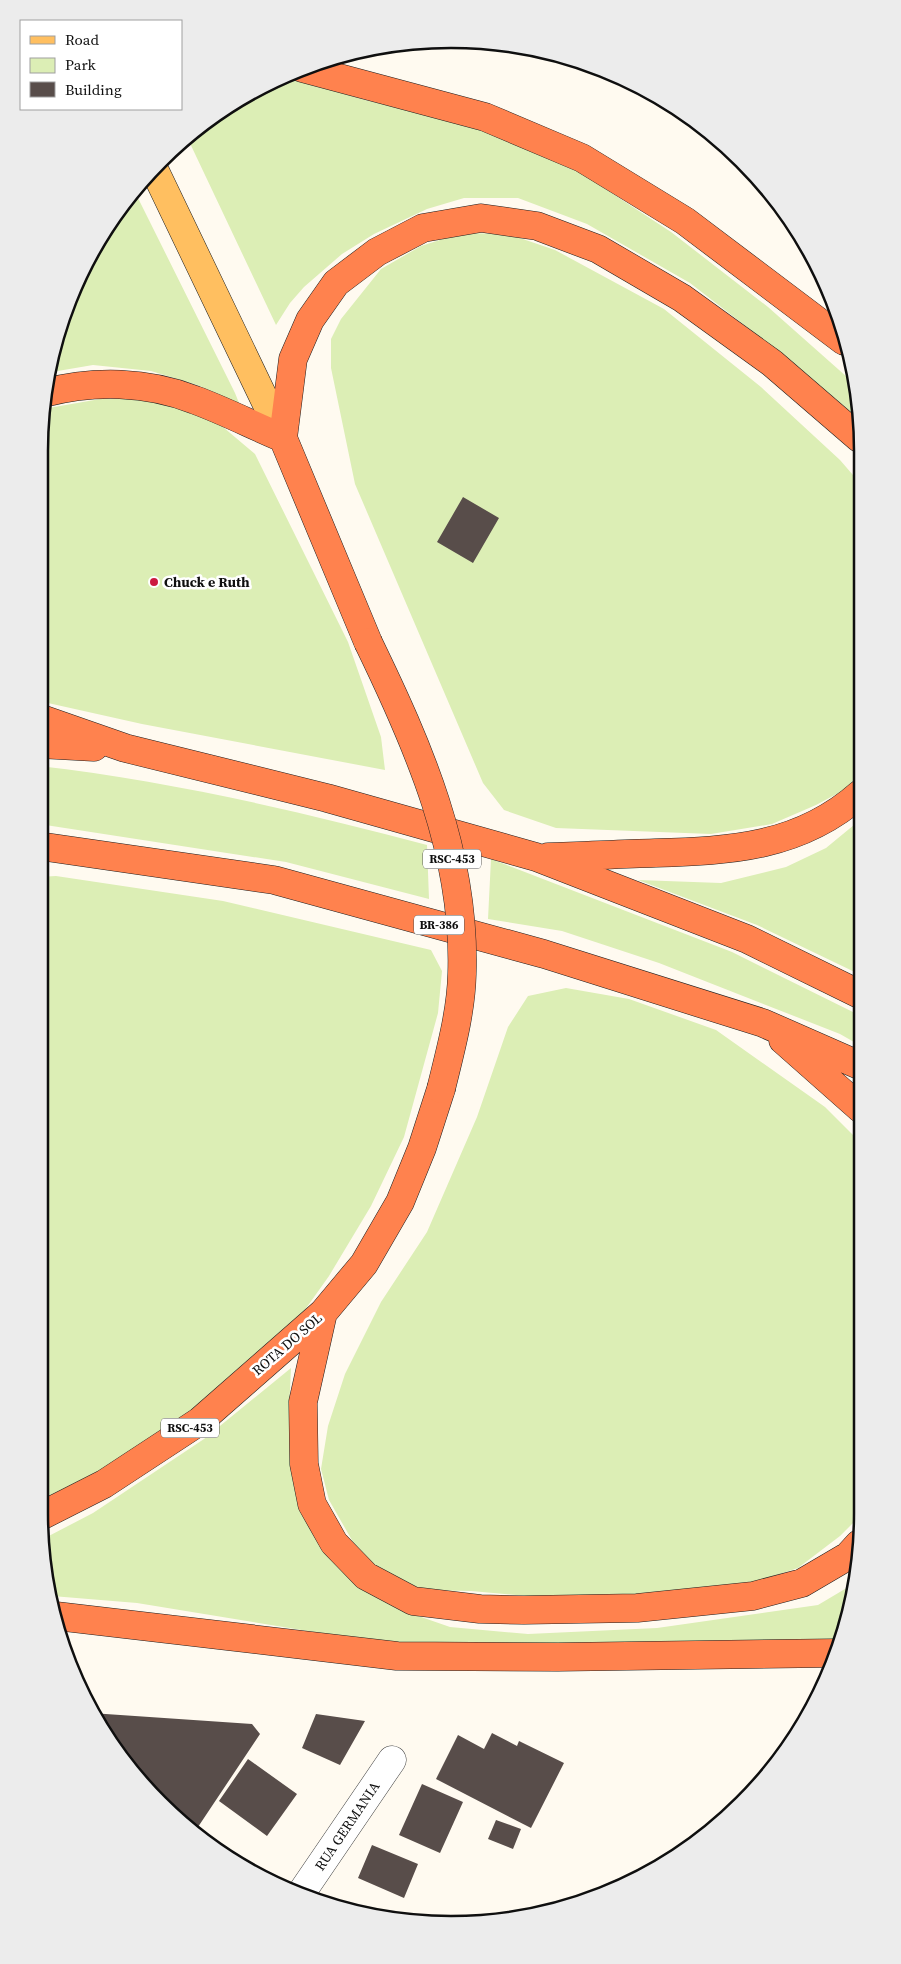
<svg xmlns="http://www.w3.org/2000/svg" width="901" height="1964" viewBox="0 0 901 1964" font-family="'Source Serif 4',serif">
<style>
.green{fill:#dceeb5}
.building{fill:#584d4a}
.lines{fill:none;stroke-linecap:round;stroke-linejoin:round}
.minor-casing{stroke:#424242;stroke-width:29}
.major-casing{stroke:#202020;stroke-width:29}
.highway-casing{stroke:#202020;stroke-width:29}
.minor{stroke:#fff;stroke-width:28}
.major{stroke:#ffbf60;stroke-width:28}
.highway{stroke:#ff824e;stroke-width:28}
.highway-bridge-casing{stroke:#202020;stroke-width:29;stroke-linecap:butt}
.highway-bridge{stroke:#ff824e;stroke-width:28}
.poi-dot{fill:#cc193f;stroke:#fff;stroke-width:2}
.labels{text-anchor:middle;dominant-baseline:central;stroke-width:5;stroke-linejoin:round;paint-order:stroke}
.shield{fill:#fff;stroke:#575757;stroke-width:1}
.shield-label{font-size:12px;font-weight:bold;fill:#0f0f0f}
.poi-label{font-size:14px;font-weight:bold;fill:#0f0f0f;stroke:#fff;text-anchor:start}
.street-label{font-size:14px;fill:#0f0f0f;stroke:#fff}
.rim{fill:none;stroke:#0f0f0f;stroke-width:2.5}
</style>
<rect width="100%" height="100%" fill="#fffaf0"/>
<path class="green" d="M283,75L365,100L473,126L581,173L671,232L768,307L856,385L859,396V419L787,358L690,283L587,224L518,198H464L427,209L374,234L342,254L304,287L290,303L276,325L187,137L222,108Z
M134,190L235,393L239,403L197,385L151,371L93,365L46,373L70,293L108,222Z
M462,233L508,234L555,250L664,309L761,387L840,460L859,482L860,772L846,789L816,805L772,824L711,834L556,828L504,810L483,783L355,484L331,368V339L341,319L381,269L421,246Z
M100,399H151L191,408L223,427L255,454L348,642L381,737L385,770L142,724L39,701V450L43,409Z
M39,766C170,781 299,811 427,845L429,899L286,862L39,824Z
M860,820L861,975L757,925L638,880L721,883L786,867L826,848Z
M491,859L732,952L861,1016V1046L840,1034L659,963L562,931L488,919Z
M56,876L223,901L431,950L442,971L438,1013L404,1137L371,1206L329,1276L292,1328L189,1420L94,1479L39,1503V877Z
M566,988L629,999L716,1030L825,1107L861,1143L862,1514L840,1536L798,1568L746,1585L651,1597H539L471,1591L419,1590L380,1571L353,1542L329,1500L321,1469L328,1426L345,1374L381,1302L427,1232L477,1117L508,1027L528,996Z
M291,1368L289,1411L357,1581L401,1610L450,1627L528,1634L657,1628L818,1605L855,1583L854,1594L839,1646L430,1651L137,1603L52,1596L43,1539L93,1513L204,1439Z"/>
<path class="building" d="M615,74L625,80L687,116L683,122Z
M463,497L499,518L473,563L437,542Z
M91,1713L252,1724L260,1734L196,1830L141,1785Z
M316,1714L365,1721L340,1765L302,1748Z
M492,1733L517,1746L519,1741L564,1763L531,1828L436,1779L458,1735L484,1749Z
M248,1759L297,1794L267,1836L219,1801Z
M422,1784L463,1802L440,1853L399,1835Z
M496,1820L521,1829L513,1849L488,1839Z
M372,1845L418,1864L404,1898L358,1878Z"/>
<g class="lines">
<g class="minor-casing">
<path id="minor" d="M302,1892L392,1760"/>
</g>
<g class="major-casing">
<path id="major" d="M153,167L283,438"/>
</g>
<g class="highway-casing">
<path id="highway" d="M302,68L485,117L582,158L685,221L844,341
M44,393C94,380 147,381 195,400C225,411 254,426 283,438
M368,642L283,438L293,359L310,320L336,283L377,252L423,228L481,218L537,226L598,249L682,298L772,363L859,438
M39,718L125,748L327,798L536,857L747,939L861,995
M39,744L94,747
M39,846L274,880L544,954L763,1023L861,1066
M548,857C584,856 619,854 655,853C731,851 800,847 860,794
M783,1040L861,1109
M323,1313L303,1402L304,1464L312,1504L334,1543L366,1576L413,1601L480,1609L524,1610L637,1608L753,1596L802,1583L848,1556L859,1544
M39,1517L104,1484L200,1421L323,1313L364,1264L400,1202L422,1148L441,1089
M56,1616L397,1656L558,1657L836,1653"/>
</g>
<use href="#minor" class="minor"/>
<use href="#major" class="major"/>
<use href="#highway" class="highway"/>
<g class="highway-bridge-casing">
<path id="highway-bridge" d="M368,642C419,747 466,854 462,974C461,1013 450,1052 441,1089"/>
</g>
<use href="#highway-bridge" class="highway-bridge"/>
</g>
<circle class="poi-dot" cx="154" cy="582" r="5"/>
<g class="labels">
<g class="shield">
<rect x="423" y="849.5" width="58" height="19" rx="4"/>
<rect x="414" y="915.5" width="50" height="19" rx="4"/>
<rect x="161" y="1418.5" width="58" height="19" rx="4"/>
</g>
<g class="shield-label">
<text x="452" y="859">RSC-453</text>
<text x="439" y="925">BR-386</text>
<text x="190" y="1428">RSC-453</text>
</g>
<g class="poi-label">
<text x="164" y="582">Chuck e Ruth</text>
</g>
<g class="street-label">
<text transform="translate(287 1344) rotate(-41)">ROTA DO SOL</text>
<text transform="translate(347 1826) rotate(-56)">RUA GERMANIA</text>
</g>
</g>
<path d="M0 0H901V1964H0ZM451 48H451A403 403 0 0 1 854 451V1513A403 403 0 0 1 451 1916H451A403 403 0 0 1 48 1513V451A403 403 0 0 1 451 48Z" fill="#ececec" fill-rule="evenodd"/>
<path class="rim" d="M451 48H451A403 403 0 0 1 854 451V1513A403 403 0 0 1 451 1916H451A403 403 0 0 1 48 1513V451A403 403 0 0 1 451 48Z"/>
<rect x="20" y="20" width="162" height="90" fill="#ffffff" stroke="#9f9f9f"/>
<rect x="30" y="36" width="25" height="8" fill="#ffbf60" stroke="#9f9f9f"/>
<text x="65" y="45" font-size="15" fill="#0f0f0f">Road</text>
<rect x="30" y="58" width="25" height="15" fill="#dceeb5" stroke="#9f9f9f"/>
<text x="65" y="70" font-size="15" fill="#0f0f0f">Park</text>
<rect x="30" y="82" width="25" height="15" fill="#584d4a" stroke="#9f9f9f"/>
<text x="65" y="95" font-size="15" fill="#0f0f0f">Building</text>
</svg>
